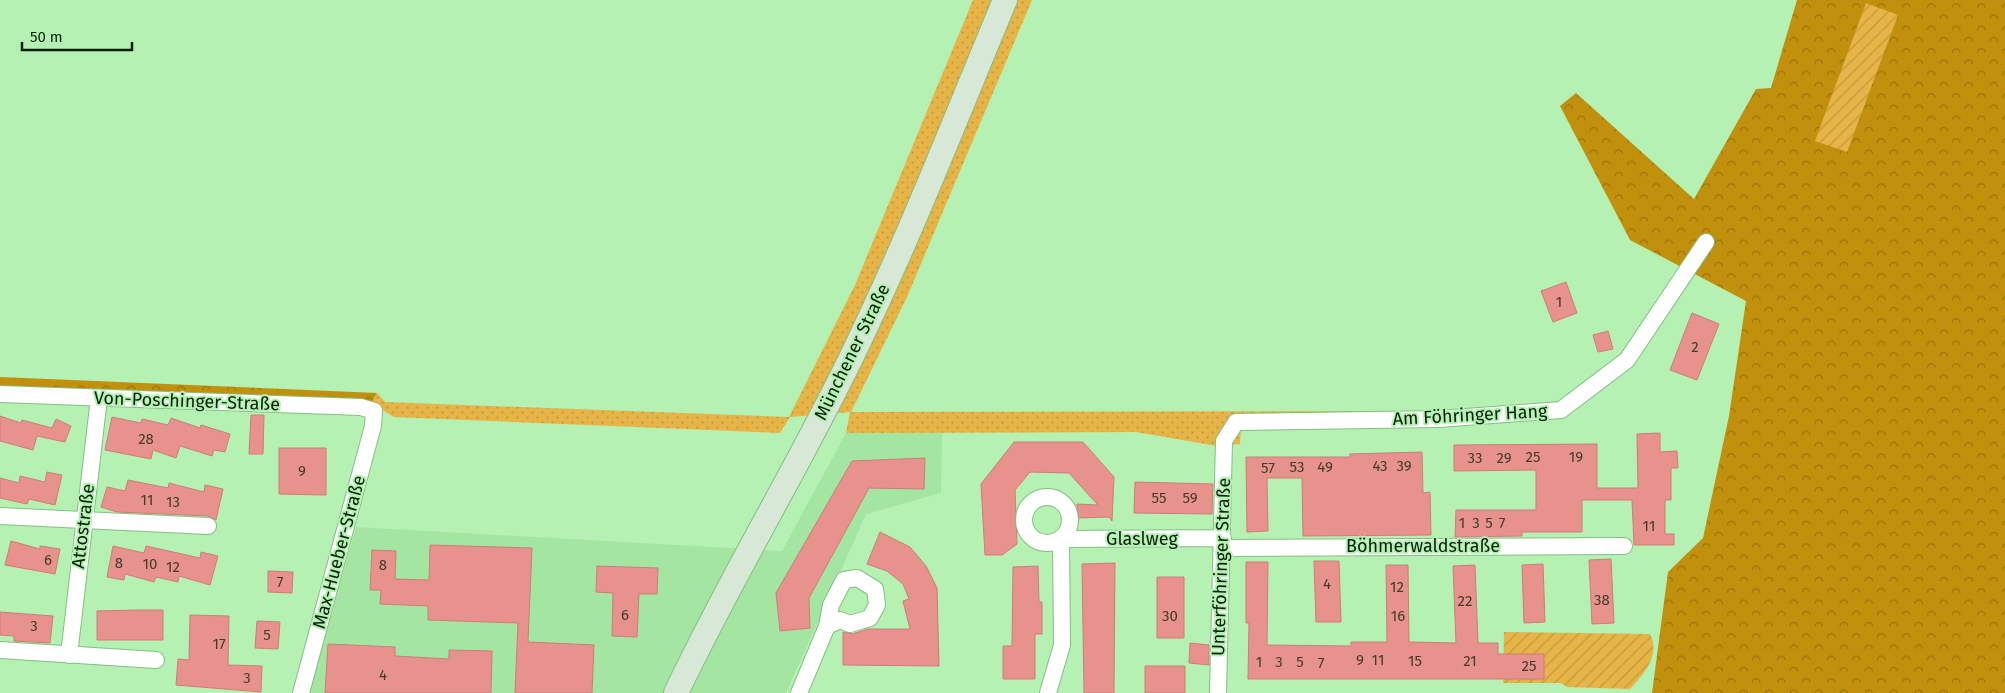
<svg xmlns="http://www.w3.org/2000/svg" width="2005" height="693" viewBox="0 0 2005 693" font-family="'Fira Sans',sans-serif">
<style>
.built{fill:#a3e5a1}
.grass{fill:url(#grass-dots)}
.forest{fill:url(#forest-crowns)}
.garden{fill:url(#garden-furrows)}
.building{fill:#e8928d;stroke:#cf7c77}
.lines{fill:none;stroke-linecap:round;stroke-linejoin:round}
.street-casing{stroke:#84bf82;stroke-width:18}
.secondary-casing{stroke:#84bf82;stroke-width:26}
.street{stroke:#fff;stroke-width:16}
.secondary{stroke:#d8e8d7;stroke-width:24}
.labels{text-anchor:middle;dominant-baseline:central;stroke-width:4;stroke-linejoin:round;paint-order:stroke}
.number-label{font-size:15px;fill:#413d2a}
.street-label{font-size:18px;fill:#092109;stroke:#b4f1b2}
</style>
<defs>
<pattern id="grass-dots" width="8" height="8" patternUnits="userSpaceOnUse" patternTransform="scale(1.25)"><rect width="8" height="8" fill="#e6b447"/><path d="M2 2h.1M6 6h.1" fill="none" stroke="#c49a3d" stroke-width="1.8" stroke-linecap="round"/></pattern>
<pattern id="forest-crowns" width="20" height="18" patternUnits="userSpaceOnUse" patternTransform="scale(1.25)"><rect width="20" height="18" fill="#c1900c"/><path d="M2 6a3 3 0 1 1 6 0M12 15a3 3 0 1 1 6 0" fill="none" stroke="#9b750a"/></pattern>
<pattern id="garden-furrows" width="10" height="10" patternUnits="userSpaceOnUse" patternTransform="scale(1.25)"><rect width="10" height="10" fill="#e6b447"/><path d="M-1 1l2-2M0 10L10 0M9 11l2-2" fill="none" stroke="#c49a3d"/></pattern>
</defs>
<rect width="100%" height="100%" fill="#b4f1b2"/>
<path class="built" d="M942,432L941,493L866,514L786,693H309L356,527L782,551L846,433Z"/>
<path class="grass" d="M973,0H1032L907,297L851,412L1438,411L1241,427L1240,444L1217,446L1136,432L846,433L850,412L790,417L780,433L394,417L371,403L377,393L385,402L789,417L855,285Z"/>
<path class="forest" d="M1797,0H2005V693H1652L1668,572L1703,538L1729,416L1746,301L1630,240L1560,106L1576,93L1694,199L1756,89L1771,88Z
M0,377L377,393L371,403L0,388Z"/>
<path class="garden" d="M1866,3L1898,15L1847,152L1815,141Z
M1504,632L1650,634C1661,655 1644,674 1630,689L1567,687L1561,683H1503Z"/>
<path class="building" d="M1566,282L1577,313L1553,322L1541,291Z
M1692,313L1719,324L1697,380L1670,370Z
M1608,331L1613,349L1598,352L1593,335Z
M251,415H264L263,454H249Z
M0,416L21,423L22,420L52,428L56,419L71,426L65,442L37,436L33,450L0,441Z
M112,417L141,423L142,419L168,425L171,418L200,428L201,425L230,434L225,452L214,450L212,456L180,446L176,458L153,450L151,459L105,450Z
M1660,433V452L1677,451L1678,468H1671V500H1665V534H1674V545H1634L1632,500H1582V532H1522V536L1455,537L1456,510H1536V470L1454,471V445L1597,444V488H1638L1637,434Z
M1014,442H1083L1114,477L1112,521L1109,517L1077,518V504L1098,505L1069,473L1030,472L1015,490L1017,544L1002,555H985L981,484Z
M279,448H326V495L279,494Z
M1422,452L1423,493L1430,492L1431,535L1303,536L1302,478H1267L1268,531L1247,532L1246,457H1350V454Z
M925,458L924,489L869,488L809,598L810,628L780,631L776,593L852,461Z
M47,472L62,475L55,505L29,499L27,504L0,498V478L19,483L20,476L45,482Z
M128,480L168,488L169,483L204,492L205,485L223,489L216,520L208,516L117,512L101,507L107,487L125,491Z
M1135,482L1213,484L1212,514L1134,513Z
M880,532L910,547L926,566L937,588L939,666L843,665V632L852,634L868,629H910L903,601L909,599L903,584L887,571L867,564Z
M11,541L40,549V546L60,549L55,574L5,565Z
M430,545L532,548L528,642L594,645L592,693H515L518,623L428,620V606L380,604L381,590H370L372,550L396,551L395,579L429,580Z
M113,546L144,553L146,546L200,558L201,552L218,556L210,585L179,576L178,582L156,577L154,582L125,574L124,580L107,577Z
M1611,559L1614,623L1592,624L1589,560Z
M1314,561H1339L1341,622H1316Z
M1246,562H1268L1267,645L1351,646V642H1387L1386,565H1408L1409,642L1456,643L1453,566L1475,565L1478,643H1498V654H1544V679H1248L1249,623H1246Z
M1115,563L1114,693H1084L1082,564Z
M1543,564L1545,622L1524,623L1522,565Z
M597,566L658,568L657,594H639L637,637L612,636L613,593L596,592Z
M1038,566L1039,602H1042V634H1035V679H1003V646H1012L1013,567Z
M268,571L293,572L292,593L268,592Z
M1157,577H1184V638H1157Z
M137,610H163V640H97V611Z
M0,612L53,616L50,643L14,641V636L0,635Z
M190,615L229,616L228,665L262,666L261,692L176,685L178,659L189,660Z
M257,621L280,622L278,649L255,648Z
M1190,643L1209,645V665L1189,663Z
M328,644L395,647V656L449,659V650L492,651L491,693H325Z
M1145,666H1185V693H1145Z"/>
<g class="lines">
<g class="street-casing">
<path id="street" d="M0,394L361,407L374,411L373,426L301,693
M1024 520a23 23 0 1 1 46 0a23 23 0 1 1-46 0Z
M0,516L208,526
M1222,548L1624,546
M0,650L156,660
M69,655L99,398
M799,693L827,626L831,605L844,580L857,578L875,589L877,605L870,618L850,624L840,620L827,626
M1048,693L1062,645L1061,539L1223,538
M1218,693L1224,441L1236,422L1439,419L1561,410L1627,360L1706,242"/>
</g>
<g class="secondary-casing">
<path id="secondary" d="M676,693C730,579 796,471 851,358C908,241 955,120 1005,0"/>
</g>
<use href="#street" class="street"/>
<use href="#secondary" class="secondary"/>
</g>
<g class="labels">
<g class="number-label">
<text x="1559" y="302">1</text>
<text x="1695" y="347">2</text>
<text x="146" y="439">28</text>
<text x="1533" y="457">25</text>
<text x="1576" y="457">19</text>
<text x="1475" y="458">33</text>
<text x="1504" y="458">29</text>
<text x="1380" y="466">43</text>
<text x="1404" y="466">39</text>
<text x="1297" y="467">53</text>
<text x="1325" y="467">49</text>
<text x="1268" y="468">57</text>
<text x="302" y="471">9</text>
<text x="1159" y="498">55</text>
<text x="1190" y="498">59</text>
<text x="147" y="500">11</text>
<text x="173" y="502">13</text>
<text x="1462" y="523">1</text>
<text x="1476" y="523">3</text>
<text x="1489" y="523">5</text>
<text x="1502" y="523">7</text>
<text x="1649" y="526">11</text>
<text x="48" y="560">6</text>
<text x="119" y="563">8</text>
<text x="150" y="564">10</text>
<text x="383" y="565">8</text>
<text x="173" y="567">12</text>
<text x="280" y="582">7</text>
<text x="1327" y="584">4</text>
<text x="1397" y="587">12</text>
<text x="1602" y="600">38</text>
<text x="1465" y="601">22</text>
<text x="625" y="615">6</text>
<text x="1170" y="616">30</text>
<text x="1398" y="616">16</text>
<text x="34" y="626">3</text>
<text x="267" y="635">5</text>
<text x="219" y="644">17</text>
<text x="1360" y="660">9</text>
<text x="1378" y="660">11</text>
<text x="1415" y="661">15</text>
<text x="1470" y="661">21</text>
<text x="1259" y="662">1</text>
<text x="1279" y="662">3</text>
<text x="1300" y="662">5</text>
<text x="1321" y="663">7</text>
<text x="1529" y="666">25</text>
<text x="383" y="675">4</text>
<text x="247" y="678">3</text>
</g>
<g class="street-label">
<text transform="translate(852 352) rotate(-64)">Münchener Straße</text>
<text transform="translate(187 401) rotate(2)">Von-Poschinger-Straße</text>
<text transform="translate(1470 415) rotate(-3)">Am Föhringer Hang</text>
<text transform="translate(83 526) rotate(-83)">Attostraße</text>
<text x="1142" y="539">Glaslweg</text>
<text x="1423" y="546">Böhmerwaldstraße</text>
<text transform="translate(339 552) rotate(-75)">Max-Hueber-Straße</text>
<text transform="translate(1221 567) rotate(-88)">Unterföhringer Straße</text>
</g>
</g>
<path d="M22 42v8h110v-8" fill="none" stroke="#092109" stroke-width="2.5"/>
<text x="30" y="42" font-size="15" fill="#092109" stroke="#b4f1b2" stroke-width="4" paint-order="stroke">50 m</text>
</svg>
